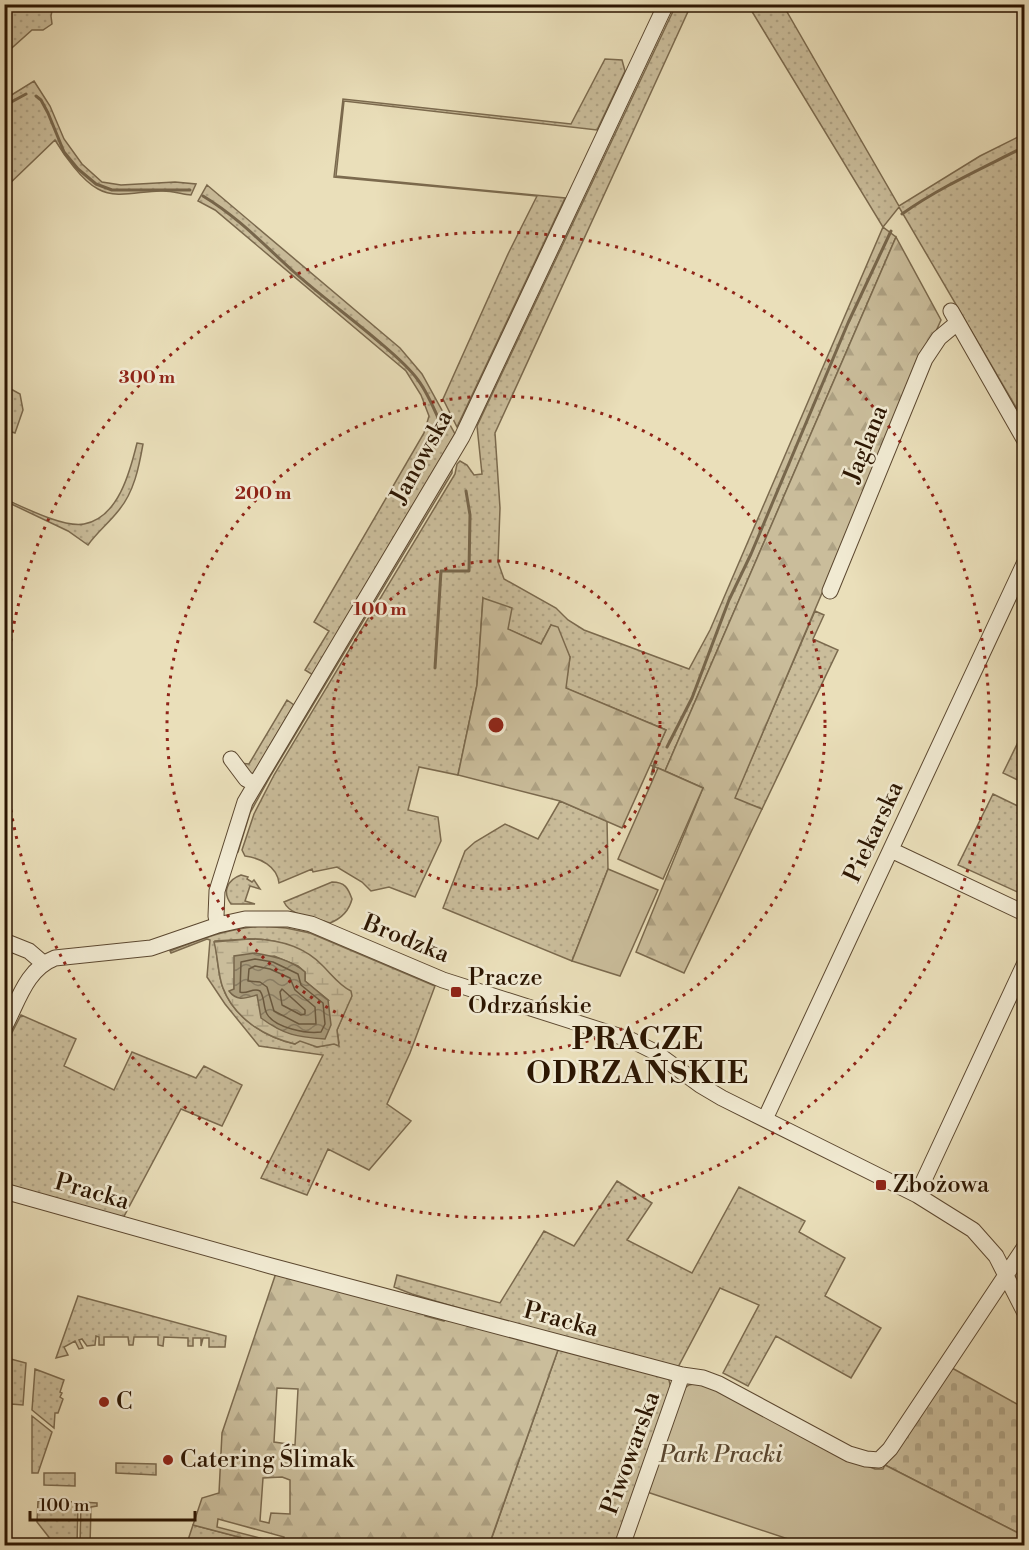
<svg xmlns="http://www.w3.org/2000/svg" width="1029" height="1550" viewBox="0 0 1029 1550" font-family="'Libre Bodoni',serif">
<style>
.grass{fill:url(#grass-dots);stroke:#7b6a4e;stroke-width:1.5;fill-rule:evenodd}
.forest{fill:url(#forest-firs);stroke:#7b6a4e;stroke-width:1.5;fill-rule:evenodd}
.wetland{fill:url(#wetland-marsh);stroke:#7b6a4e;stroke-width:1.5;fill-rule:evenodd}
.cemetery{fill:url(#cemetery-stones);stroke:#7b6a4e;stroke-width:1.5}
.park{fill:#cabd9b;stroke:#7b6a4e;stroke-width:1.5}
.water{fill:url(#water-waves);stroke:#77664b;stroke-width:1.5}
.lines{fill:none;stroke-linecap:round;stroke-linejoin:round}
.shore{stroke:#6a583e;stroke-width:1.5}
.stream{stroke:#77664b;stroke-width:3}
.minor-casing{stroke:#5c4830;stroke-width:17}
.minor{stroke:#f1ead2;stroke-width:15}
.ring{fill:none;stroke:#8f2418;stroke-width:3;stroke-dasharray:3 6}
.poi-dot{fill:#8f2418;stroke:#f1ead2;stroke-width:2}
.labels{text-anchor:middle;dominant-baseline:central;stroke-width:5;stroke-linejoin:round;paint-order:stroke}
.street-label{font-size:24px;fill:#2c1602;stroke:#f1ead2}
.poi-label{font-size:24px;fill:#2c1602;stroke:#f1ead2;text-anchor:start}
.park-label{font-size:24px;font-style:italic;fill:#5b4830;stroke:#f1ead2}
.district-label{font-size:30px;font-weight:bold;letter-spacing:1.5px;fill:#2c1602;stroke:#f1ead2}
.centre{fill:#8f2418;stroke:#f1ead2;stroke-width:3}
.ring-label{font-size:18px;text-anchor:middle;font-weight:bold;fill:#8f2418;stroke:#f1ead2;stroke-width:5;stroke-linejoin:round;paint-order:stroke}
</style>
<defs>
<pattern id="grass-dots" width="8" height="8" patternUnits="userSpaceOnUse" patternTransform="scale(1.5)"><rect width="8" height="8" fill="#cabd9b"/><path d="M2 2h.1M6 6h.1" fill="none" stroke="#aea284" stroke-width="1.8" stroke-linecap="round"/></pattern>
<pattern id="forest-firs" width="22" height="20" patternUnits="userSpaceOnUse" patternTransform="scale(1.5)"><rect width="22" height="20" fill="#cabd9b"/><path d="M5 1l3.5 6h-7zM16 11l3.5 6h-7z" fill="#aea284"/></pattern>
<pattern id="wetland-marsh" width="20" height="14" patternUnits="userSpaceOnUse" patternTransform="scale(1.5)"><rect width="20" height="14" fill="#cabd9b"/><path d="M1 5h8M5 5V1M11 12h8M15 12V8" fill="none" stroke="#aea284"/></pattern>
<pattern id="cemetery-stones" width="16" height="16" patternUnits="userSpaceOnUse" patternTransform="scale(1.5)"><rect width="16" height="16" fill="#cabd9b"/><path d="M2 7V4a2 2 0 0 1 4 0v3zM10 15v-3a2 2 0 0 1 4 0v3z" fill="#aea284"/></pattern>
<pattern id="water-waves" width="16" height="10" patternUnits="userSpaceOnUse" patternTransform="scale(1.5)"><rect width="16" height="10" fill="#a99b7b"/><path d="M0 5q4-4 8 0t8 0" fill="none" stroke="#8a7d63"/></pattern>
</defs>
<rect width="100%" height="100%" fill="#eadfba"/>
<filter id="stains"><feTurbulence type="fractalNoise" baseFrequency=".00333" numOctaves="4"/><feColorMatrix values="0 0 0 0 .2 0 0 0 0 .09 0 0 0 0 .02 0 0 0 .5 -.17"/></filter>
<radialGradient id="worn" r=".72"><stop offset=".6" stop-color="#630" stop-opacity="0"/><stop offset="1" stop-color="#630" stop-opacity=".3"/></radialGradient>
<path class="grass" d="M5,4L53,5L51,16L52,24L43,30H32L5,54Z
M676,5H691L495,433L500,508L498,562L504,579L556,608L568,620L584,630L689,669L710,630L883,227L748,5H783L899,206L980,156L1024,134V421L899,207L883,227L896,237L665,771L650,765L666,730L565,688L570,657L551,625L541,644L507,629L483,598L477,685L458,775L419,767L408,810L438,817L441,841L415,897L389,887L371,891L362,882L337,867L313,872L312,869L279,883C277,866 260,858 245,856L242,850L254,814L274,775L455,474L457,464L460,461L467,465L474,475L482,474L477,426Z
M605,59L622,60L625,71L597,130L344,101L336,176L565,198L457,427L443,399L508,254L537,196L334,177L343,99L571,124Z
M34,81L50,106L64,139L82,164L102,182L121,185L175,182L196,184L191,195C182,194 172,191 163,191C142,190 117,200 98,189C82,181 64,155 55,140L5,188V99Z
M207,185L400,348L422,374L455,434L313,675L305,670L329,631L314,622L424,433L429,416L421,395L406,371L215,210L198,201Z
M5,373L9,375V388L20,394L23,410L15,433L9,431L5,434Z
M137,443L143,444C139,467 134,492 119,510C109,523 97,532 88,545L68,531L5,501V499C23,507 64,528 84,524C118,518 130,472 137,443Z
M452,468V473L271,775L250,813L238,852L235,854L248,811L336,659Z
M815,611L824,615L813,639L838,650L762,809L734,799Z
M287,700L294,705L252,776L238,763L249,764Z
M1024,730V783L1003,773Z
M993,794L1024,809V895L958,865Z
M560,801L607,821L608,869L572,961L443,908L465,851L475,842L505,824L538,839Z
M241,875L248,877L247,879L252,882L254,880L260,889L250,886L245,901L255,904H231C222,892 227,880 241,875Z
M332,882C345,882 348,888 352,899C349,911 340,919 330,923C315,917 291,917 284,902Z
M262,926L286,928L310,933L435,986L410,1053L387,1104L411,1121L369,1170L328,1149L307,1195L261,1178L323,1055L259,1046L225,1004L207,977L210,940L207,939L171,953L170,951C201,939 229,928 262,926ZM249,939C296,938 321,962 351,996L337,1030L339,1043L317,1047L300,1040L295,1044C265,1037 234,1018 223,988C218,975 217,955 215,941Z
M21,1015L76,1039L64,1066L114,1090L132,1052L196,1078L204,1066L242,1085L222,1126L181,1109L122,1220L5,1186L4,1048Z
M617,1181L652,1203L627,1240L692,1273L739,1187L805,1221L799,1232L845,1258L825,1296L881,1328L851,1378L776,1336L748,1386L723,1373L759,1305L720,1288L677,1369L555,1337L412,1294L394,1287L397,1275L500,1303L544,1231L574,1246Z
M78,1296L226,1336L225,1347H209V1338H203L201,1346V1338H193V1346H188V1338L164,1337L163,1346L158,1345V1337H134L133,1345H129L128,1337H104V1345H99V1337L96,1336L95,1345L87,1346L82,1339L79,1340L83,1348L79,1349L75,1341L64,1347L68,1355L56,1358Z
M559,1347L665,1375L669,1380L671,1389L616,1545L489,1546Z
M7,1358L26,1363L23,1405L11,1404L10,1396H7Z
M35,1369L64,1380L60,1392L62,1393L60,1397L63,1399L58,1413H55L54,1428L32,1410Z
M32,1416L52,1432L38,1473H32Z
M116,1463L156,1464V1475L116,1473Z
M44,1473H75V1486L44,1485Z
M38,1501L78,1502L77,1545H55L37,1522Z
M81,1502L97,1503V1506L91,1507L90,1545H80Z
M193,1525L269,1545L186,1546Z"/>
<path class="forest" d="M896,237L941,320L890,433L735,798L762,809L684,973L636,952L703,788L665,771Z
M483,598L512,608L508,629L541,644L551,625L558,627L570,657L566,688L666,730L622,828L560,801L458,775L477,685Z
M276,1273L425,1312V1316L444,1321L445,1317L559,1347L489,1545H269L193,1525L202,1498L219,1493L222,1433ZM277,1388L298,1389L295,1445L274,1442ZM282,1477L290,1480V1514L271,1513L269,1523L260,1521L263,1478ZM218,1519L284,1537L283,1544L217,1527Z"/>
<path class="wetland" d="M249,939C276,939 304,946 323,966C332,975 339,985 351,991L352,996L337,1030L339,1046L334,1044L317,1047L300,1041L295,1044C265,1037 235,1019 223,988C218,976 218,956 214,942ZM274,956L298,966L305,972V981L328,1000L257,995L234,989L235,962Z"/>
<path class="cemetery" d="M952,1368L1024,1408V1536L885,1465Z"/>
<path class="park" d="M658,768L703,788L663,879L618,859Z
M608,869L658,890L620,976L572,961Z
M698,1383L709,1386L844,1457L875,1469H883L885,1465L1024,1536V1545H806L647,1492L682,1390L689,1385Z"/>
<path class="water" d="M255,953C273,956 291,960 305,972V981L328,1000L331,1025L325,1039C297,1037 284,1035 261,1018L257,995C246,998 237,1002 229,991L234,989V956Z"/>
<g class="lines">
<path class="shore" d="M255,959L273,962L298,974L301,985L323,1003L325,1024L321,1032C307,1034 275,1028 267,1014C263,1007 265,998 260,991C253,987 247,995 240,992L241,962Z
M255,966L270,969L290,978L295,990L315,1007L316,1024H299L274,1011L267,987L260,982L248,981L249,969Z
M282,989L305,1010V1014L301,1015L282,1005L280,992Z"/>
<path class="stream" d="M36,96L41,100L48,113L64,152L78,169L96,184L112,190H190
M4,106L26,94
M203,196C238,217 264,245 294,272C321,296 351,318 378,341C392,353 407,365 418,380C427,392 433,406 439,420
M902,214C940,187 983,168 1024,147
M435,668L441,571H469L470,515L466,491
M667,747L692,698L729,600L751,554L848,323L891,231
M652,774L655,762"/>
<g class="minor-casing">
<path id="minor" d="M951,311L1024,439
M830,591L925,359L939,338L957,323
M231,759L246,779L255,784
M891,850L1024,913
M218,925L216,916L217,891L245,802L462,437L666,4
M4,941L29,951L43,963
M4,1028C18,1002 26,969 55,958L151,948L218,925L245,919H288L311,924L443,980L631,1040L655,1052L700,1085L722,1098L917,1195L973,1230L996,1256L1024,1311
M765,1119L1024,564
M4,1191L271,1266L682,1375L703,1378L719,1384L849,1454L866,1459L879,1460L890,1449L1024,1248
M917,1195L1024,965
M622,1546L682,1375"/>
</g>
<use href="#minor" class="minor"/>
</g>
<g class="ring">
<circle cx="496" cy="725" r="164"/>
<circle cx="496" cy="725" r="329"/>
<path d="M5 686A493 493 0 1 1 5 764"/>
</g>
<g class="poi-dot">
<rect x="450" y="986" width="12" height="12" rx="3"/>
<rect x="875" y="1179" width="12" height="12" rx="3"/>
<circle cx="104" cy="1402" r="6"/>
<circle cx="168" cy="1460" r="6"/>
</g>
<g class="labels">
<g class="street-label">
<text transform="translate(866 444) rotate(-68)">Jaglana</text>
<text transform="translate(422 457) rotate(-61)">Janowska</text>
<text transform="translate(874 832) rotate(-65)">Piekarska</text>
<text transform="translate(406 939) rotate(22)">Brodzka</text>
<text transform="translate(92 1192) rotate(16)">Pracka</text>
<text transform="translate(561 1320) rotate(15)">Pracka</text>
<text transform="translate(631 1453) rotate(-70)">Piwowarska</text>
</g>
<g class="poi-label">
<text x="468" y="978">Pracze<tspan x="468" dy="28">Odrzańskie</tspan></text>
<text x="893" y="1185">Zbożowa</text>
<text x="116" y="1402">C</text>
<text x="180" y="1460">Catering Ślimak</text>
</g>
<g class="park-label">
<text x="721" y="1455">Park Pracki</text>
</g>
<g class="district-label">
<text x="638" y="1040">PRACZE<tspan x="638" dy="34">ODRZAŃSKIE</tspan></text>
</g>
</g>
<circle cx="496" cy="725" r="9" class="centre"/>
<g class="ring-label">
<text x="147" y="383">300 m</text>
<text x="263" y="499">200 m</text>
<text x="380" y="615">100 m</text>
</g>
<rect width="1029" height="1550" fill="none" stroke="#eadfba" stroke-width="24"/>
<rect x="6" y="6" width="1017" height="1538" fill="none" stroke="#2c1602" stroke-width="3"/>
<rect x="12" y="12" width="1005" height="1526" fill="none" stroke="#2c1602" stroke-width="1.5"/>
<path d="M30 1511v9h165v-9" fill="none" stroke="#2c1602" stroke-width="3"/>
<text x="39" y="1511" font-size="18" fill="#2c1602" stroke="#f1ead2" stroke-width="4.5" paint-order="stroke">100 m</text>
<rect width="100%" height="100%" filter="url(#stains)"/>
<rect width="100%" height="100%" fill="url(#worn)"/>
</svg>
